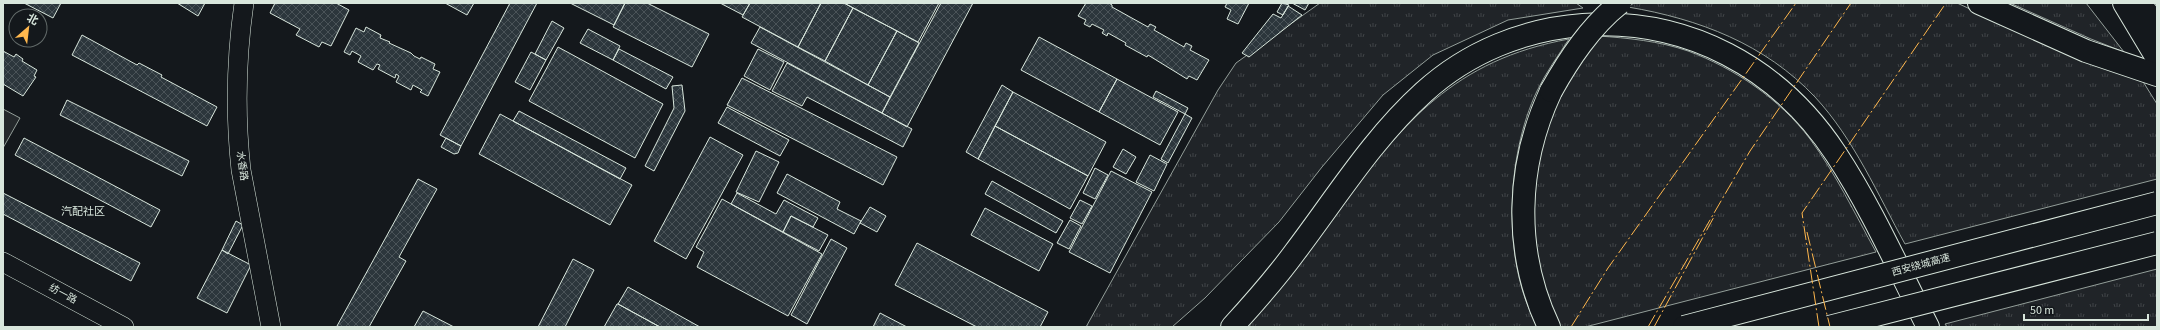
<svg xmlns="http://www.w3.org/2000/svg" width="2160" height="330" viewBox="0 0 2160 330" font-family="'Source Sans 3','Noto Sans SC',sans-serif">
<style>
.grass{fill:url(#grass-tufts);stroke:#939e99}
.parking{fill:#24282b;stroke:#939e99}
.building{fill:url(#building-cross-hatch);stroke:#d8e6dc}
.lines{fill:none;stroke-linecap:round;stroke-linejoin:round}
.tertiary-casing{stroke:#d8e6dc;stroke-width:20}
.primary-casing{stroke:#d8e6dc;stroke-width:24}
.motorway-casing{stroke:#d8e6dc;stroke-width:24}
.tertiary{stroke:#14181c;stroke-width:19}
.primary{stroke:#14181c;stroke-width:22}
.motorway{stroke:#14181c;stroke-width:22}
.motorway-bridge-casing{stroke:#d8e6dc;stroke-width:24;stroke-linecap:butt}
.motorway-bridge{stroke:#14181c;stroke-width:22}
.power{stroke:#ffb74d;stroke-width:1;stroke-dasharray:14 3 2 3;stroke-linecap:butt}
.labels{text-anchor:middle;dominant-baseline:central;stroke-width:3;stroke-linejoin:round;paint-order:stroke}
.street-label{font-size:10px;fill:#d8e6dc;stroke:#14181c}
.neighbourhood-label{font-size:11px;fill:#d8e6dc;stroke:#14181c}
</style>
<defs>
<pattern id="grass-tufts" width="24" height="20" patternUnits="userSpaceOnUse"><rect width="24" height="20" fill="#202428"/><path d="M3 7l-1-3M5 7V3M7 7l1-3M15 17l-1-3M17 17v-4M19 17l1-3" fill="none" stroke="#404447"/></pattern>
<pattern id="building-cross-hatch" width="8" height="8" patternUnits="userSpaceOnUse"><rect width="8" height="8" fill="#2c363c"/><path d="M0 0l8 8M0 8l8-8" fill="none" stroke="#4a5358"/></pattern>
</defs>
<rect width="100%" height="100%" fill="#14181c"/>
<path class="grass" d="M1320,3H1576L1583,8L1508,20L1433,55L1383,95L1322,167L1279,222L1205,298L1172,327H1086L1218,90L1236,63Z
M1634,3H1957L2055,48L2142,80L2157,104V179L1905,244C1878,195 1854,139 1815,97C1765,44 1699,19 1628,7Z
M2010,3H2086L2124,52L2091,39Z
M1598,36C1628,38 1659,41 1688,51C1734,68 1780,99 1810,139C1836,174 1855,214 1876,252L1585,327H1559L1543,290L1531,223L1538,154L1555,103Z
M1569,39C1558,56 1546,72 1537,91C1506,156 1501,263 1538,327H1245C1276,288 1306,249 1337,210C1404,122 1454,60 1569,39Z
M2157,269V327H1947L1945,324Z"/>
<path class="parking" d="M3,109L20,118L3,148Z"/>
<path class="building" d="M24,3H61L53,18Z
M177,3H205L198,16Z
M275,3H336L349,10L331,46L322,42L319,47L296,35L300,29L270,13Z
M445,3H474L467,15Z
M510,3H537L461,146L440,135Z
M570,3H625L614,25Z
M625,3H647L709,34L692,67L613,27Z
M720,3H750L743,15Z
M750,3H821L798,47L742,17Z
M821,3H844L853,8L825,61L798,47Z
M844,3H939L918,42Z
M941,3H973L907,127L882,113Z
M1086,3H1109L1112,5V7L1148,27L1150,24L1156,27L1154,30L1184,47L1186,43L1192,46L1190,50L1209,60L1197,80L1189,76L1187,79L1148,55L1147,57L1125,45L1126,43L1108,33L1107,36L1102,33L1104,30L1092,24L1090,27L1084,24L1086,20L1078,16Z
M1227,3H1249L1238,24L1227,19L1231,10L1225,7Z
M1282,3L1289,5L1283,15L1277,12Z
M1292,3H1309L1305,10Z
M1288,6L1302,15L1249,57L1242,53L1273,14L1281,18Z
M853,8L897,31L868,85L825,61Z
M552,21L564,28L546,60L535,54Z
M366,27L381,35L380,38L390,42L389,43L411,53L414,56L420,59L421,57L435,64L433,69L440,72L428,96L420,92L422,90L413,85L411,90L396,82L399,76L396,74L395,78L378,69L380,65L377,64L373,70L358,62L361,56L352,51L350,55L344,52L356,28L364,32Z
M760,27L890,97L882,113L751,43Z
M588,29L620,46L613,60L580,43Z
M897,31L919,43L890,97L868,85Z
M82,35L137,65L139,63L162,75L161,77L217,107L207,126L72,55Z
M1039,37L1117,79L1099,112L1021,70Z
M558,47L663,104L635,158L529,101Z
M619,49L673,77L666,89L613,60Z
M758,49L784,62L770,90L744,76Z
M3,51L14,57L16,54L23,59L22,61L37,70L34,76L36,77L23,96L3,84Z
M531,52L546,60L530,90L515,82Z
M787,63L912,129L903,147L807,97L802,106L772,91Z
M742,78L897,157L883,185L727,105Z
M1117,79L1178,112L1160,145L1099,112Z
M682,85L685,111L654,171L645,166L674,108L672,86Z
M1002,85L1013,92L978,159L966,152Z
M1156,91L1188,108L1185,114L1153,97Z
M1013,92L1106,142L1088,176L995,126Z
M67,100L189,161L182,176L60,115Z
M727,107L789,140L780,156L718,123Z
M519,111L626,168L620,179L513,121Z
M500,114L632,185L610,225L479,154Z
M1185,114L1192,118L1168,163L1161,159Z
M995,126L1088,176L1070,209L978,159Z
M710,137L743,155L686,259L654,241Z
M24,138L160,210L151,227L15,155Z
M446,138L461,146L458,153L454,154L441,147Z
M1123,149L1136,157L1126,174L1113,167Z
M756,151L779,162L759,202L736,192Z
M1150,155L1167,164L1154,191L1136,182Z
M1095,168L1108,175L1095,199L1083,193Z
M1111,171L1152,192L1110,273L1069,252Z
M787,174L840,202L837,209L861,221L854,234L777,193Z
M418,179L437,189L399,257L406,261L369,327H339L337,326Z
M992,181L1063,221L1056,233L985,194Z
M3,193L140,263L131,281L3,214Z
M737,193L776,214L784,200L818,218L813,227L791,216L783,232L731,204Z
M722,199L822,254L788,316L697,267L704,252L696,247Z
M1080,200L1092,206L1082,224L1070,218Z
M870,207L886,216L877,232L860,223Z
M985,208L1053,244L1039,271L971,235Z
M791,216L828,235L819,251L783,232Z
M1070,220L1081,226L1069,249L1057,243Z
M236,221L243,225L228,254L222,250Z
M831,239L847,248L807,324L791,315Z
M917,243L1048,312L1040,327H977L895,285Z
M222,250L251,265L227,313L197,298Z
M573,259L594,270L565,327H538Z
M628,287L700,327H660L618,304Z
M617,304H618L660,327H604Z
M423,311L454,327H414Z
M880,313L907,327H873Z"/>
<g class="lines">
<g class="tertiary-casing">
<path id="tertiary" d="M244,3C236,59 235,114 241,170L271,327
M3,262L124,327"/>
</g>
<g class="primary-casing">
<path id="primary" d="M2124,3L2157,58
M2139,3L2157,25"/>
</g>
<g class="motorway-casing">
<path id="motorway" d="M1979,3L2086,51L2157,75
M1232,327C1254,303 1276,278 1295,252C1336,198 1373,138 1424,92C1468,52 1525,29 1583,25C1687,18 1779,67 1836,154C1871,207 1899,270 1928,327
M1549,327C1513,251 1516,166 1551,91"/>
</g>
<use href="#tertiary" class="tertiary"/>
<use href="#primary" class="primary"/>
<use href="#motorway" class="motorway"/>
<g class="motorway-bridge-casing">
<path id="motorway-bridge" d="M1551,91C1569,59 1590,27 1620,3
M1684,327L2157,203
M1829,327L2157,243"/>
</g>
<use href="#motorway-bridge" class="motorway-bridge"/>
<path class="power" d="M1807,232L1830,327
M1571,327L1608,268L1796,3
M1648,327L1750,151L1851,3
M1654,327L1715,215
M1819,327L1802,213L1946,3"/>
</g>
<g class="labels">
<g class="street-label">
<text transform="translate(242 166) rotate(82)">水香路</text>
<text transform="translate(1921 265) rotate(-15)">西安绕城高速</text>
<text transform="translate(63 294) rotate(28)">纺一路</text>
</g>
<g class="neighbourhood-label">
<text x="83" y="211">汽配社区</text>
</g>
</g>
<rect width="2160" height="330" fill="none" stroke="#d8e6dc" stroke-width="8"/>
<g transform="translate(28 28) rotate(28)"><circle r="19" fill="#14181c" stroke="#626a69"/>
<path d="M0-3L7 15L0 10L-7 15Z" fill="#ffb74d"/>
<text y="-6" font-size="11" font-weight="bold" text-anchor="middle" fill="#d8e6dc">北</text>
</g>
<path d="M2024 314v6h124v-6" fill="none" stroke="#d8e6dc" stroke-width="2"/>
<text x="2030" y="314" font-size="12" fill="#d8e6dc" stroke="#14181c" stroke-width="3" paint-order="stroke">50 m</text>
</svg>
